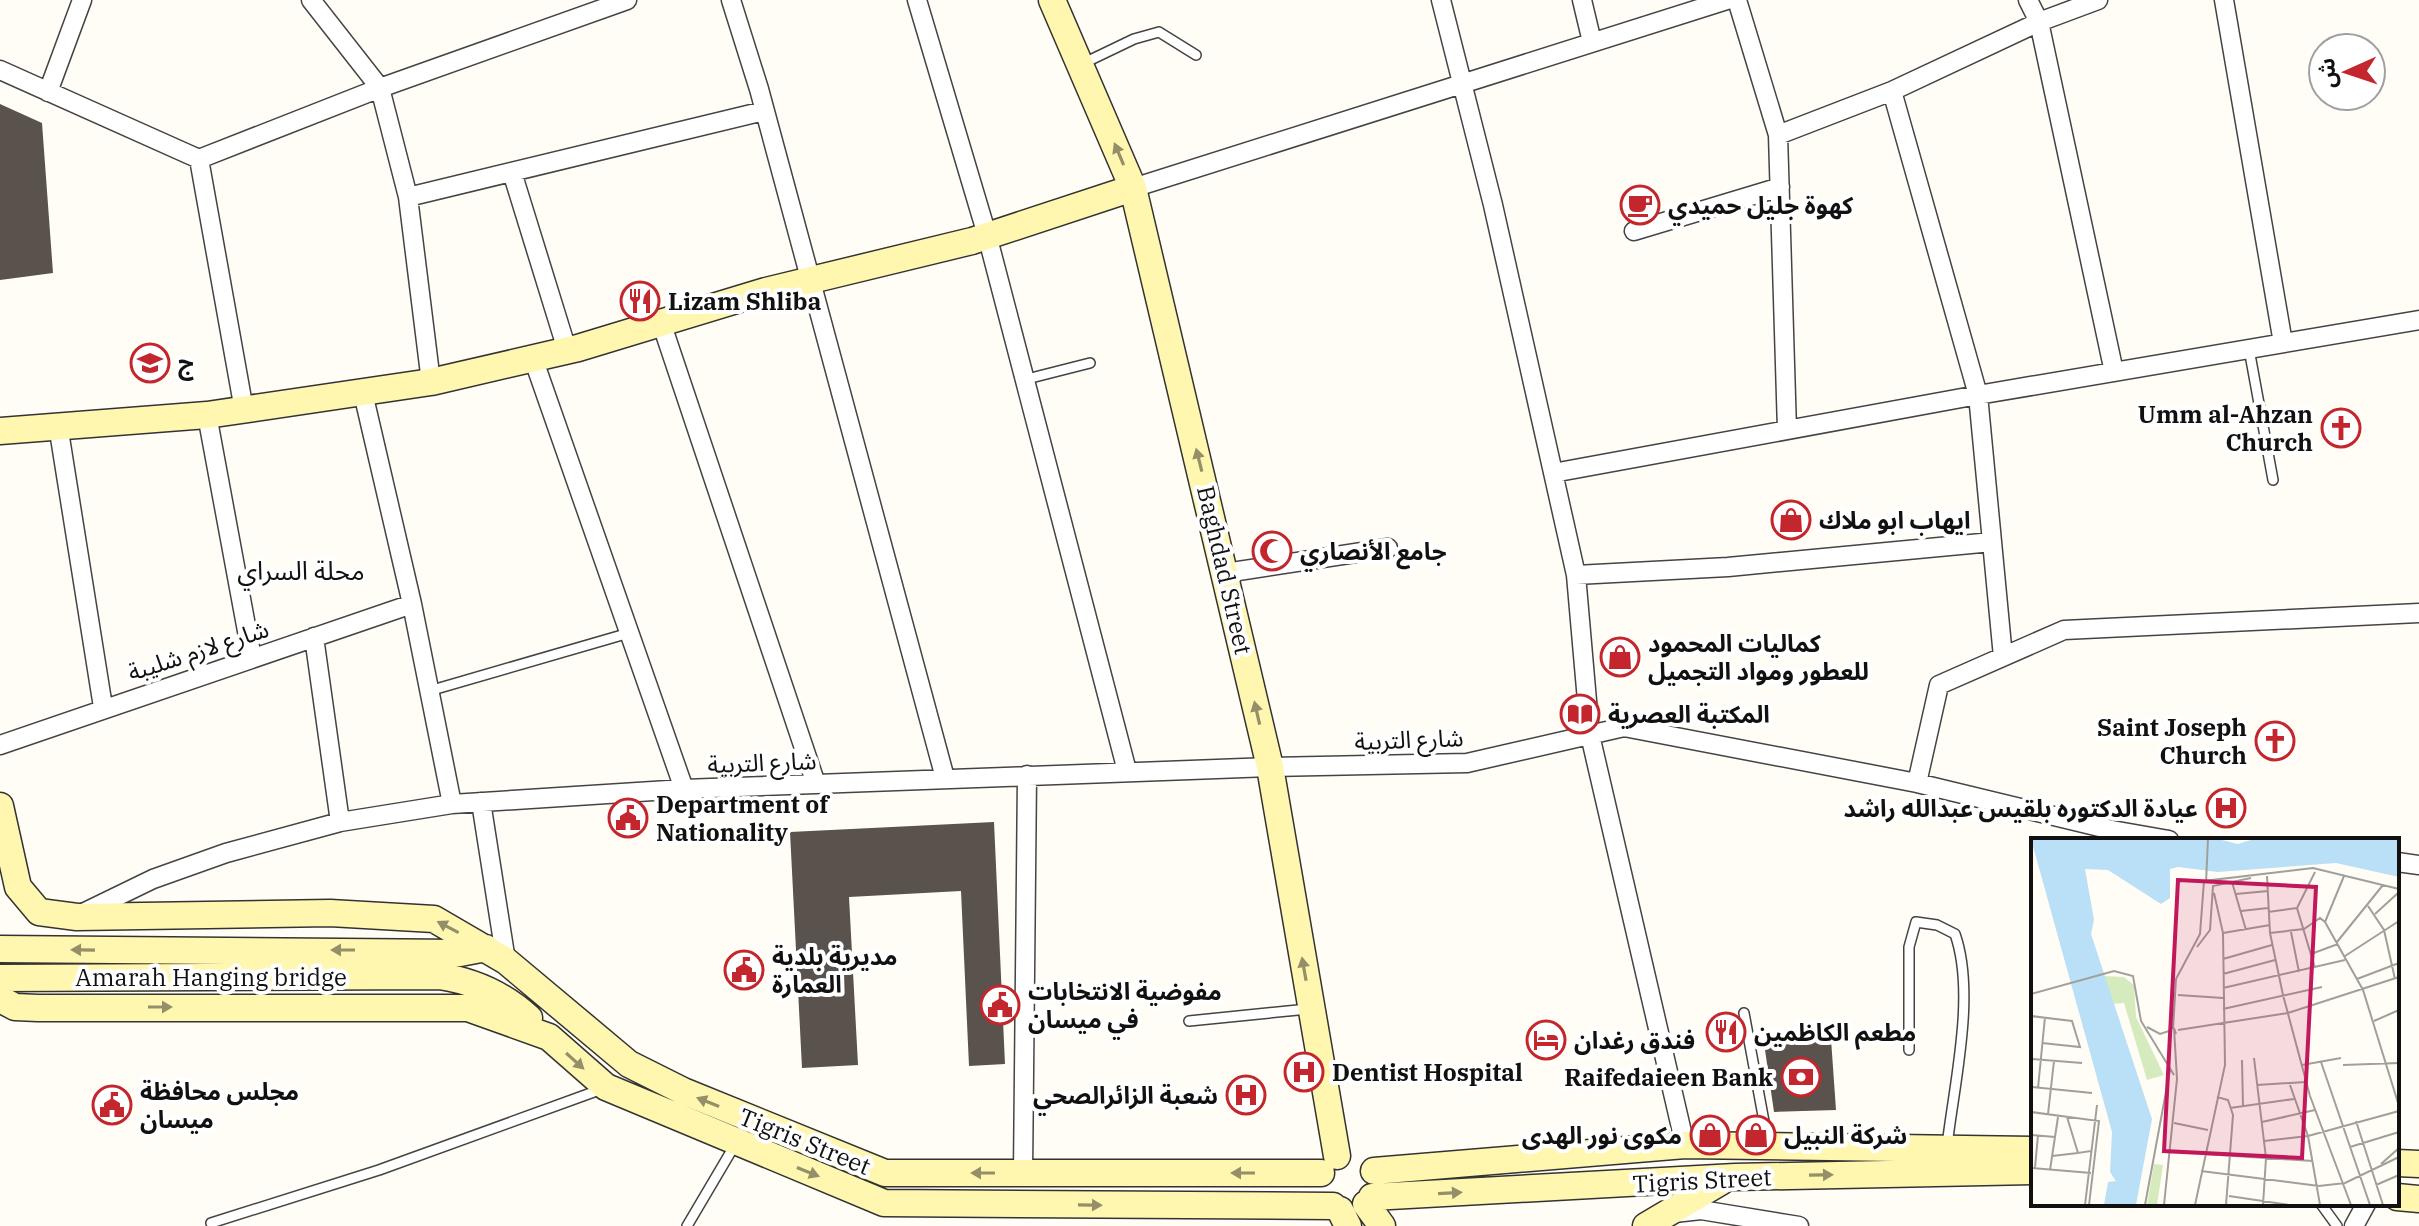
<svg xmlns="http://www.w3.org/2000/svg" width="2419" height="1226" viewBox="0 0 2419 1226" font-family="'IBM Plex Serif','Noto Sans Arabic',serif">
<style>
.building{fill:#5a524d}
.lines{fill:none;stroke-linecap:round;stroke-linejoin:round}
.lane-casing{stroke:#444;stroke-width:12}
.street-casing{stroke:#444;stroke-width:21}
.secondary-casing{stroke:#333;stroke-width:29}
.lane{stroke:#fff;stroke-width:9}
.street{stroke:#fff;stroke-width:18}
.secondary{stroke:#fff6b0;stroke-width:26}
.oneway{fill:#948f68}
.labels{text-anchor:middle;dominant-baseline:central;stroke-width:8;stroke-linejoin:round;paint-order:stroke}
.poi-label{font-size:24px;font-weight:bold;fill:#111;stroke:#fff;text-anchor:start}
.street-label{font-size:24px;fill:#111;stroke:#fff}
.neighbourhood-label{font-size:26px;fill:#111;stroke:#fff}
.inset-road{fill:none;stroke:#a09f9a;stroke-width:2}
.view{fill:#c2185b;fill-opacity:0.15;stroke:#c2185b;stroke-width:4}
.inset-edge{fill:none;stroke:#111;stroke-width:4}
</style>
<rect width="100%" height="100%" fill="#fffdf5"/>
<path class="building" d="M0,104L42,123L53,273L0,280Z
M994,822L1005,1064L969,1066L961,891L849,897L858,1065L802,1068L790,832Z
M1831,1039L1836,1110L1774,1112L1764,1043Z"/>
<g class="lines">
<g class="lane-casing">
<path id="lane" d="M1084,63L1134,39L1159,32L1196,55
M2249,349L2273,480
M1023,380L1090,363
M429,691L629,633
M1744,1013L1768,1143
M1189,1021L1308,1009
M1909,1050V947L1916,922L1937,925L1955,934C1976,994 1954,1084 1947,1146
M2321,1204L2337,1226
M211,1223L379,1170L602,1089
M687,1226L736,1143"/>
</g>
<g class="street-casing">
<path id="street" d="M311,0L380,88L408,197L431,382
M731,0L759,89L945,778
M917,0L987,235L1127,771
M1441,0L1493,205L1576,575L1590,735L1685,1145
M1582,0L1592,42
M1737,0L1778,135L1787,430
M2028,0L2039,22L2114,372
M2224,0L2283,343
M0,70L199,159L380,88L627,0
M1892,91L1978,395L2003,657
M48,92L82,0
M1778,135L1892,91L2039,22L2098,0
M199,159L244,410
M512,172L567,350
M1133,188L1727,0
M408,197L764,111
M1634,231L1780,187
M662,325L816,784
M533,358L684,789
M363,393L412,604L452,804
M207,415L252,658
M58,425L103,707
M1553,473L1978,395L2419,320
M1225,573L1388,548
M1576,575L1728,567L1992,542
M314,637L340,822
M0,745L412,604
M1917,783L1939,685L2064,630L2419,613
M481,802L506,961
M2397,862L2419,865
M83,913L153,879L226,853L340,822L452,804L684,789L1270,767L1467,763L1624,727L1917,783L2112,830L2169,840
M1023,1173L1027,775
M1674,1213L1701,1210L1799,1226
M2354,1226L2366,1204"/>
</g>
<g class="secondary-casing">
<path id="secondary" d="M1052,0L1133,188L1270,767L1337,1156
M0,431L207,415L431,382L578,348L766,291L972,241L1133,188
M0,806L18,887L39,912L77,917L330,913L434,919L506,961L629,1064L683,1091L885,1173H1321
M0,949L460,953L486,948
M0,978L439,976C474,981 503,994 529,1018
M0,999L15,1007L38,1008H468L549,1037L606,1087L884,1203L1333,1206
M2397,1163L2419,1164
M1374,1171L1685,1145L2033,1150
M1372,1197L1735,1177L2033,1171
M2397,1197L2419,1199
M1366,1204L1382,1226
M1340,1210L1348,1226
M1646,1226L1722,1181"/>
</g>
<use href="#lane" class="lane"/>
<use href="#street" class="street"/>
<use href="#secondary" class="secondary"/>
</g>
<defs><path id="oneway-solid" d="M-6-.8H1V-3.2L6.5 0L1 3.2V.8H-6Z" transform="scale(2)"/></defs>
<g class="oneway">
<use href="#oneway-solid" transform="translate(1119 154) rotate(-113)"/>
<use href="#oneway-solid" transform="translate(1199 460) rotate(-104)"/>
<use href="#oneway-solid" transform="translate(1257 713) rotate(-103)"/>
<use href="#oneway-solid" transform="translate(448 927) rotate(-152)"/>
<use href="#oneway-solid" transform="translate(83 950) rotate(-179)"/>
<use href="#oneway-solid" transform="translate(343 950) rotate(180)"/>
<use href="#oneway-solid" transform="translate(1304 969) rotate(-100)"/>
<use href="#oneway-solid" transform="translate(160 1007)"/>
<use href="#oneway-solid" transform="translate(575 1061) rotate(42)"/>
<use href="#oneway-solid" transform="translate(708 1102) rotate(-158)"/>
<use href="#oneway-solid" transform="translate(808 1172) rotate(22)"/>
<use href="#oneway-solid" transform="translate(983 1173) rotate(-180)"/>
<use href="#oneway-solid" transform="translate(1243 1173) rotate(-180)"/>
<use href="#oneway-solid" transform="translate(1821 1175) rotate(-1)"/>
<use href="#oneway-solid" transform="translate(1450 1193) rotate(-3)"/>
<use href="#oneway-solid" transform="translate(1090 1205) rotate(1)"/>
</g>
<defs>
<g id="cafe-ring" transform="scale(2)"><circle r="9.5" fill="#fff" stroke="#c4262e" stroke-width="1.5"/><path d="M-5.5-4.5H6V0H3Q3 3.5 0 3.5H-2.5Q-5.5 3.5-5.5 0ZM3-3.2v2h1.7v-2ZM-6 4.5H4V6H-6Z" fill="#c4262e"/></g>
<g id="restaurant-ring" transform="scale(2)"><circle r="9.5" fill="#fff" stroke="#c4262e" stroke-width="1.5"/><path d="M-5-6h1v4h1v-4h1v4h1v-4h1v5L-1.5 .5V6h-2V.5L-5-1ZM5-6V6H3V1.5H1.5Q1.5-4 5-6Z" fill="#c4262e"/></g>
<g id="school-ring" transform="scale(2)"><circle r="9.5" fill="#fff" stroke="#c4262e" stroke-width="1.5"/><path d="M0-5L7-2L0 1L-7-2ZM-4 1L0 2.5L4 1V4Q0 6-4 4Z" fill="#c4262e"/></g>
<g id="church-ring" transform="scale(2)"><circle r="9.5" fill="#fff" stroke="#c4262e" stroke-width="1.5"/><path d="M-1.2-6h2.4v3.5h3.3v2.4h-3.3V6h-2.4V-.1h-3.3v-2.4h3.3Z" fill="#c4262e"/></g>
<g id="shop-ring" transform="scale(2)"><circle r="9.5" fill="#fff" stroke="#c4262e" stroke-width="1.5"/><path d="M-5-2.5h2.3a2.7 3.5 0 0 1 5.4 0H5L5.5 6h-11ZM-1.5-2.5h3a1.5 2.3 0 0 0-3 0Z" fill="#c4262e"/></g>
<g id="mosque-ring" transform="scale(2)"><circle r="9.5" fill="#fff" stroke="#c4262e" stroke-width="1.5"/><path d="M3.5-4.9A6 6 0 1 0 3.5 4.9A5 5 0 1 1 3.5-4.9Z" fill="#c4262e"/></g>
<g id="library-ring" transform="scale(2)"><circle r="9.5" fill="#fff" stroke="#c4262e" stroke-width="1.5"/><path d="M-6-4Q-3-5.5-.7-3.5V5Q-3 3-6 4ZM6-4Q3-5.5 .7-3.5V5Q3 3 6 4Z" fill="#c4262e"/></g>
<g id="hospital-ring" transform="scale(2)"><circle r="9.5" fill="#fff" stroke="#c4262e" stroke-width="1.5"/><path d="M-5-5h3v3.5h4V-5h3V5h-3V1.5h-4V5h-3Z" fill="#c4262e"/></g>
<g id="civic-ring" transform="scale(2)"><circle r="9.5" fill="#fff" stroke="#c4262e" stroke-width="1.5"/><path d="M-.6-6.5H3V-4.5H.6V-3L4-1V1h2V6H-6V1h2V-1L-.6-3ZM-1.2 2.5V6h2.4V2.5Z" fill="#c4262e"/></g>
<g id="hotel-ring" transform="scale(2)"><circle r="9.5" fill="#fff" stroke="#c4262e" stroke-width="1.5"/><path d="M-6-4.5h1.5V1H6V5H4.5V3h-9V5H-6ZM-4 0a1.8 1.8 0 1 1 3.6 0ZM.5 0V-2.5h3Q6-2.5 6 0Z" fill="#c4262e"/></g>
<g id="bank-ring" transform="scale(2)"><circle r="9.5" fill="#fff" stroke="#c4262e" stroke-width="1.5"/><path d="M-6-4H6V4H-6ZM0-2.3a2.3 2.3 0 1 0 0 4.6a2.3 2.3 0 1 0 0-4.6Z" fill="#c4262e"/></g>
</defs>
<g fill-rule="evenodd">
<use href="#cafe-ring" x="1640" y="205"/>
<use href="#restaurant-ring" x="640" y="301"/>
<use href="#school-ring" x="150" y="363"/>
<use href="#church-ring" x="2341" y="428"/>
<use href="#shop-ring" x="1791" y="520"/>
<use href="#mosque-ring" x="1272" y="551"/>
<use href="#shop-ring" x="1620" y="657"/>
<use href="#library-ring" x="1580" y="714"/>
<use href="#church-ring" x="2275" y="741"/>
<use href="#hospital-ring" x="2226" y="808"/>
<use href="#civic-ring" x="628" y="818"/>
<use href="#civic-ring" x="744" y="970"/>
<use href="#civic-ring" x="1000" y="1005"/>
<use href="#restaurant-ring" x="1726" y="1032"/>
<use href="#hotel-ring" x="1546" y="1040"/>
<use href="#hospital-ring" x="1304" y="1072"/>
<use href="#bank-ring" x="1801" y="1077"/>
<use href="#hospital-ring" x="1246" y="1095"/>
<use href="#civic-ring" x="112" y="1105"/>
<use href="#shop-ring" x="1710" y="1135"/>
<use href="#shop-ring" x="1756" y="1135"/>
</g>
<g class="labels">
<g class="poi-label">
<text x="1668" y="205">كهوة جليل حميدي</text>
<text x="668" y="301">Lizam Shliba</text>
<text x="178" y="363">ج</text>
<text x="2313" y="414" text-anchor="end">Umm al-Ahzan<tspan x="2313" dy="28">Church</tspan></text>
<text x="1819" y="520">ايهاب ابو ملاك</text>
<text x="1300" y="551">جامع الأنصاري</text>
<text x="1648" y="643">كماليات المحمود<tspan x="1648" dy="28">للعطور ومواد التجميل</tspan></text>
<text x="1608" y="714">المكتبة العصرية</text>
<text x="2247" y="727" text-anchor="end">Saint Joseph<tspan x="2247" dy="28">Church</tspan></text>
<text x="656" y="804">Department of<tspan x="656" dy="28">Nationality</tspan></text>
<text x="2198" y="808" text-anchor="end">عيادة الدكتوره بلقيس عبدالله راشد</text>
<text x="772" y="956">مديرية بلدية<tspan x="772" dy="28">العمارة</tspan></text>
<text x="1028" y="991">مفوضية الانتخابات<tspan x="1028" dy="28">في ميسان</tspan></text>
<text x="1754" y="1032">مطعم الكاظمين</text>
<text x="1574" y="1040">فندق رغدان</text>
<text x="1332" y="1072">Dentist Hospital</text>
<text x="1773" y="1077" text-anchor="end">Raifedaieen Bank</text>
<text x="140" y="1091">مجلس محافظة<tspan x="140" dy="28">ميسان</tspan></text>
<text x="1218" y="1095" text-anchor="end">شعبة الزائرالصحي</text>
<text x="1682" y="1135" text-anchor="end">مكوى نور الهدى</text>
<text x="1784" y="1135">شركة النبيل</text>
</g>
<g class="street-label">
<text transform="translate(1225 570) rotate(77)">Baghdad Street</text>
<text transform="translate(198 650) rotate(-18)">شارع لازم شليبة</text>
<text transform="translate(1409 739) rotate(-2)">شارع التربية</text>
<text transform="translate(762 762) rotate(-2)">شارع التربية</text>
<text x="211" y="977">Amarah Hanging bridge</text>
<text transform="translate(805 1141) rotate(22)">Tigris Street</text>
<text transform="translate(1702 1180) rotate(-3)">Tigris Street</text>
</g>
<g class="neighbourhood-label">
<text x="301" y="570">محلة السراي</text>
</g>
</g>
<g transform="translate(2031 838)">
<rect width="368" height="368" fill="#fffdf5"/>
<path d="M73,138L93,139L103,147L105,179L133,237L116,242L93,165L81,166ZM123,326L132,327L126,367H116Z" fill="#d5ebbd"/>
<path d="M0,1H187L207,6L223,1H368V39L305,25L187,34L147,29L139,31V60L130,66L77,32L54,31L63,82L60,96L121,281L105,367H73L77,344L85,343L79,334L81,294Z" fill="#b9e0f7"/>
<path class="inset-road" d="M284,34L266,70L284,130M236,38L239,95L252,157L279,258L320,367M201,44L215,92M175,45L177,1M205,56L237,53M337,68L353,92L364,141M210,73L237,70M237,74L266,70M344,76L367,55M294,84L313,38M260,94L268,134M192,95L239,87M239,95L273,91L289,80L294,84L332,152L368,268M306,104L352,47M166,109L179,92L182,48L220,40M280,116L307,106M314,118L368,83M192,121L241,107M192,136L244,122M326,141L368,125M192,150L314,122M0,156L83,133L102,138L110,183L143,237M147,157L192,160M192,171L291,149M0,178L41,183L49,209L11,205M343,183L368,172M116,189L129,196L141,192M142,191L145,141L169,96L173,43L282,30L368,51M147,192L257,175L368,139M223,220L235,320L232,367M0,221L51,225M211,222L212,269M290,224L339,367M271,227L310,220M312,227L368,225M226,247L275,244M259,247L277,298L289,367M0,249L61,255M7,250L14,179M186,259L197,262L202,277L195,367M199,270L263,261M0,274L68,283L58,367M17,276L23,223M36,279L47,315L60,313M325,283L352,367M231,284L284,272M143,285L177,292M0,297L24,299M233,303L277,298L368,273M319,309L368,294M173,316L282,323M21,318L47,315M350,326L368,310M0,330L60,335M4,330L7,297M19,332L27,279M170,333L288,348L314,345L368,319M345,347L368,337M198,358L258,367M54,367L66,267M114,367L139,232M133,367L146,241L143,190L145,196M164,367L194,227L192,95L183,55"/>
<path class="view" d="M147,42L285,49L271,320L133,313Z"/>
<rect width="368" height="368" class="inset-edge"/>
</g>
<g transform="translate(2347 72) rotate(267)"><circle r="38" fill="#ffffff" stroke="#a0a0a0" stroke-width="2"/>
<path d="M0-6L14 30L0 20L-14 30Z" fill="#c4262e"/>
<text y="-12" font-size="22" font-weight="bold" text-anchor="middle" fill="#111111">ش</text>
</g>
</svg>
